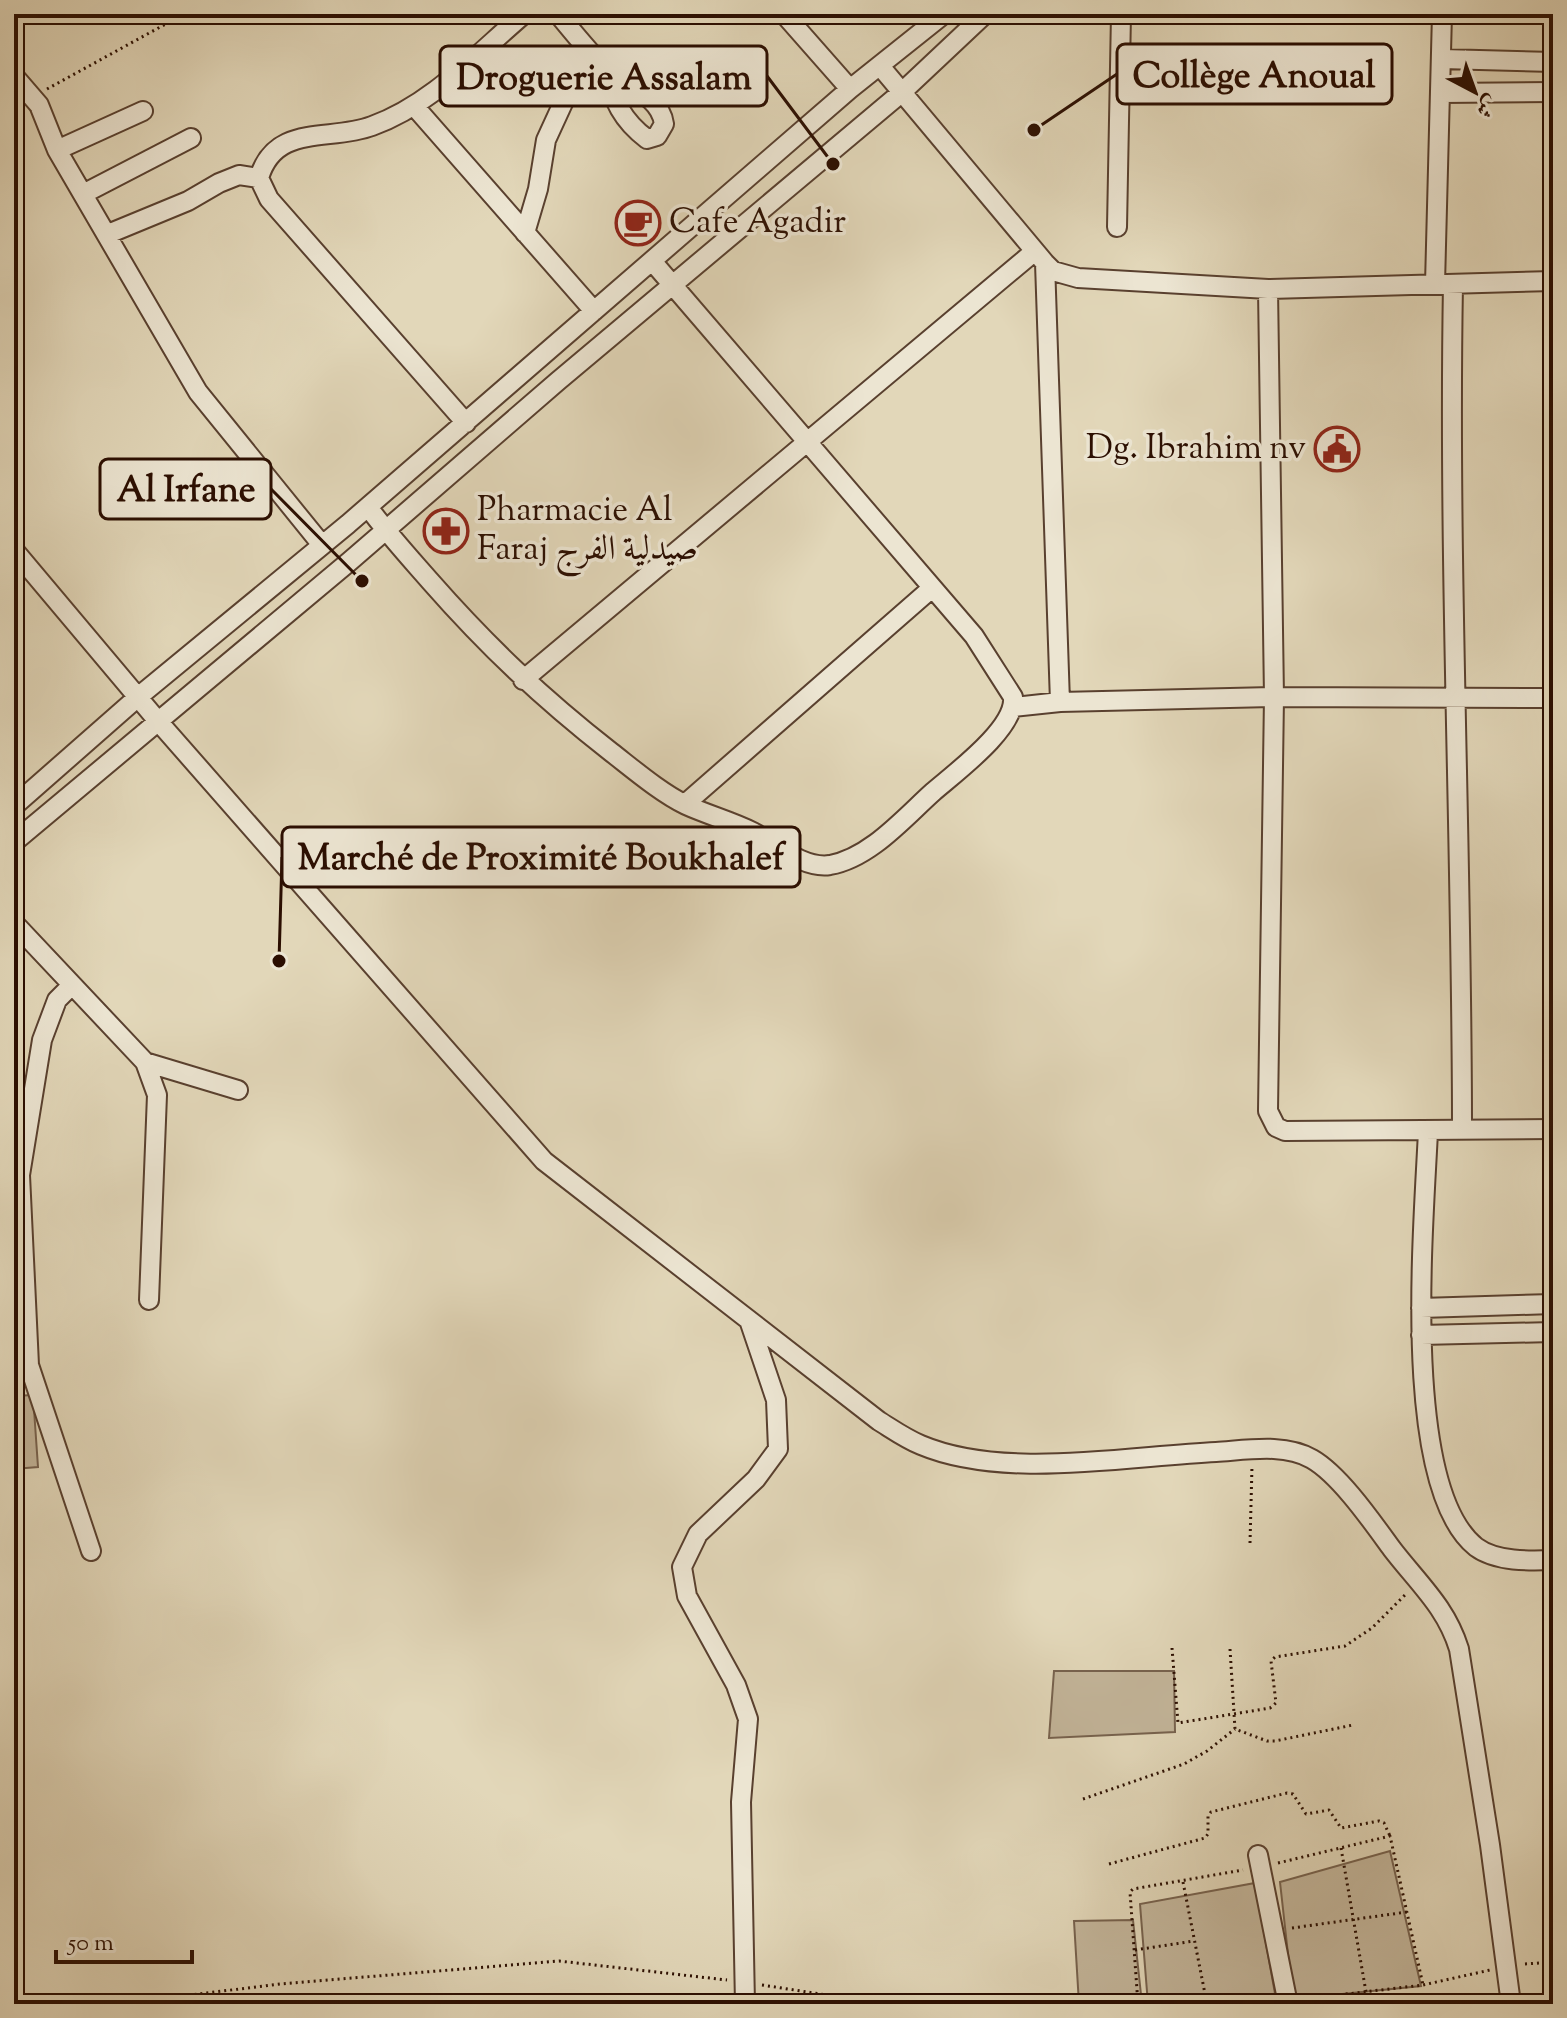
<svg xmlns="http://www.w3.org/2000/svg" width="1567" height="2018" viewBox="0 0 1567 2018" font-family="'Sorts Mill Goudy',Amiri,serif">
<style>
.green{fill:#c3b59a;stroke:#77624e;stroke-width:2}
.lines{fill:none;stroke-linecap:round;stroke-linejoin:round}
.minor-casing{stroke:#59402f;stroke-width:22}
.path{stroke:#2b0e01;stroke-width:3;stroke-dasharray:2 4;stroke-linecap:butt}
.minor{stroke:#ece5d2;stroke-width:18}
.labels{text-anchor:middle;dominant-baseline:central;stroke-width:7;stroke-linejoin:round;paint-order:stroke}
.poi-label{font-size:34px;fill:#2b0e01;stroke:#ece5d2;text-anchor:start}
.leader{fill:none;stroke:#2b0e01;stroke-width:3}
.callout-dot{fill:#2b0e01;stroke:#ece5d2;stroke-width:3}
.callout{fill:#ece5d2;stroke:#2b0e01;stroke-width:3}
.callout-label{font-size:36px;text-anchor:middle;font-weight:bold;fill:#2b0e01}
</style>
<rect width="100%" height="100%" fill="#e2d7b9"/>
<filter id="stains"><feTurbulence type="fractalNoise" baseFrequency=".0025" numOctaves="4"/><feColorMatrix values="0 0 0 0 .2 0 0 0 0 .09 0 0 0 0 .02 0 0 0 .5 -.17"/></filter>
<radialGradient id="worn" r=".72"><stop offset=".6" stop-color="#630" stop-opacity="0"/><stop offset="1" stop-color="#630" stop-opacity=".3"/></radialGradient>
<path class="green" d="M33,1395L38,1467L14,1469V1396Z
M1054,1671H1174L1175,1732L1049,1738Z
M1390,1851L1421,1986L1293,1999L1280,1882Z
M1255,1883L1276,1999L1225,2004H1148L1140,1904Z
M1133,1920L1142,2004H1079L1074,1921Z"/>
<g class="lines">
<g class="minor-casing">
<path id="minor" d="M558,14C573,32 588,51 605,68C623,86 660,94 664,124L657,136L647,139C623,121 612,100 607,71
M784,14L850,89
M1442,59L1553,62
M880,66L1045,263L1053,271L1078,278L1268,289L1553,281
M14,76L39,105L57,150L198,392L322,545
M1442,93L1553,92
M415,107L594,311
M57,150L143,111
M83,194L191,138
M1117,227L1121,14
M525,233L538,189L546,140L569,90
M108,234L188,201L219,183L239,175L259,178
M1045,263L1060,702
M1435,284L1442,14
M1453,284C1448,565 1462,847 1462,1128
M1268,289L1274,697L1268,1111L1276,1127L1285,1131L1553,1129
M466,423L269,199L259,178C275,123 329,142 372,126C431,105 477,54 524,14
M368,507C387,533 409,557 430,581C488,647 542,698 611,752C633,769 661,793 686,805C708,815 731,821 753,832C776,844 803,869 830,865C870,858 904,818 933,792C956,772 1016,728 1013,697L974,636L652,261
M14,550L157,720L544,1161L879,1421C892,1429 906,1439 921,1445C1004,1480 1128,1456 1216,1452C1247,1450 1285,1443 1312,1459C1340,1475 1373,1523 1392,1549C1419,1584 1446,1607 1459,1649L1490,1845L1511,2004
M523,680L1035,251
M1014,707L1060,702L1274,697L1553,698
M685,804L932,588
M14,806L138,697L348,524L850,89L944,14
M14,842L350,561L558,381L901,93L985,14
M14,923L145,1062L157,1095L149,1300
M71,986L57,1000L42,1040L20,1175L29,1365L91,1551
M145,1062L238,1090
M1428,1131C1424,1223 1400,1486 1476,1547C1496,1562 1530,1561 1553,1560
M1421,1308L1553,1304
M1421,1335L1553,1332
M1258,1855L1288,2004
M745,2004L741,1802L748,1719L736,1685L687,1596L682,1567L698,1534L756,1479L778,1449L776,1400L750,1323"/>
</g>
<path class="path" d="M47,89L184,14
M1250,1543L1252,1466
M1172,1648L1178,1723L1270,1708L1276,1703L1271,1661L1275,1657L1345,1646L1372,1628L1405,1595
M1230,1649L1235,1729L1267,1741H1275L1353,1725
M1083,1799L1184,1764L1207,1751L1235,1729
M1341,1848L1366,1992
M1278,1863L1390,1836L1423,1985
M1109,1864L1205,1838L1208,1834V1816L1211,1812L1287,1793L1293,1794L1306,1814L1329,1810L1341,1828L1379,1821L1384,1823L1390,1836
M1183,1882L1207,2004
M1292,1928L1407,1912
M1135,1950L1194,1941
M1525,1964L1553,1962
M762,1985L885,2004
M1304,1999L1423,1985L1490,1970
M117,2004L280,1984L559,1961L727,1980
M1138,2004L1130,1892L1133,1889L1243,1870
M1249,2004L1269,2002"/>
<use href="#minor" class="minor"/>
</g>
<defs>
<g id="cafe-ring" transform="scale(2.3)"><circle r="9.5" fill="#ece5d2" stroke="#8f2418" stroke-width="1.5"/><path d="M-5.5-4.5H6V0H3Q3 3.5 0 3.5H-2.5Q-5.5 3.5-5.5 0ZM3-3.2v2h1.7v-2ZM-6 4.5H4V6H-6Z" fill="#8f2418"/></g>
<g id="civic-ring" transform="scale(2.3)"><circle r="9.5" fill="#ece5d2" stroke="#8f2418" stroke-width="1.5"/><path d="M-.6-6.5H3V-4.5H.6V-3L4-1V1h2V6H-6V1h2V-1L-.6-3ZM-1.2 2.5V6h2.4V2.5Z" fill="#8f2418"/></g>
<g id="pharmacy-ring" transform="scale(2.3)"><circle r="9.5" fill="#ece5d2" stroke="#8f2418" stroke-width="1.5"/><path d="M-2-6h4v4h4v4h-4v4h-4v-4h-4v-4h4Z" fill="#8f2418"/></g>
</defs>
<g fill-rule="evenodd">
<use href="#cafe-ring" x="638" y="223"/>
<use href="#civic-ring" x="1337" y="449"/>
<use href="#pharmacy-ring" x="446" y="531"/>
</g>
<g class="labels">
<g class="poi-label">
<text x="669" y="223">Cafe Agadir</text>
<text x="1306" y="449" text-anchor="end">Dg. Ibrahim nv</text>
<text x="477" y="511">Pharmacie Al<tspan x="477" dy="39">Faraj صيدلية الفرج</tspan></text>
</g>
</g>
<path class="leader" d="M1034 130L1117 74M833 164L767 76M362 581L271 489M279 961L282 857"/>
<g class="callout-dot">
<circle cx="1034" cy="130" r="8"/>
<circle cx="833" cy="164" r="8"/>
<circle cx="362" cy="581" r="8"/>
<circle cx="279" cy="961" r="8"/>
</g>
<g class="callout">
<rect x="1117" y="44" width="275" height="60" rx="8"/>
<rect x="440" y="46" width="327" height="60" rx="8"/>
<rect x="100" y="459" width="171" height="60" rx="8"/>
<rect x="282" y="827" width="518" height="60" rx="8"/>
</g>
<g class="callout-label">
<text x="1254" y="87">Collège Anoual</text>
<text x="604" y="89">Droguerie Assalam</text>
<text x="186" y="501">Al Irfane</text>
<text x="541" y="869">Marché de Proximité Boukhalef</text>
</g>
<rect width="1567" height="2018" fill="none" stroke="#e2d7b9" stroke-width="48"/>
<rect x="16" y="16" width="1535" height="1986" fill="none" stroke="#2b0e01" stroke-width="4"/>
<rect x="24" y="24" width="1519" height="1970" fill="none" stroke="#2b0e01" stroke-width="2"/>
<g transform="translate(1475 92) rotate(139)" stroke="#ece5d2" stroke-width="6" paint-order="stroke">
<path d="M0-6L14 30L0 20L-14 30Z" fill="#2b0e01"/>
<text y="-12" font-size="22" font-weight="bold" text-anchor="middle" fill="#2b0e01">ش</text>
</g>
<path d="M56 1950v12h136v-12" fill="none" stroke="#2b0e01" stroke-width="4"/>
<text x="68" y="1950" font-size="24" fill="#2b0e01" stroke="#ece5d2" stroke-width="6" paint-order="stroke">50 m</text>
<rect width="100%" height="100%" filter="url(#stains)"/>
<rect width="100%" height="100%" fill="url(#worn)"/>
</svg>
